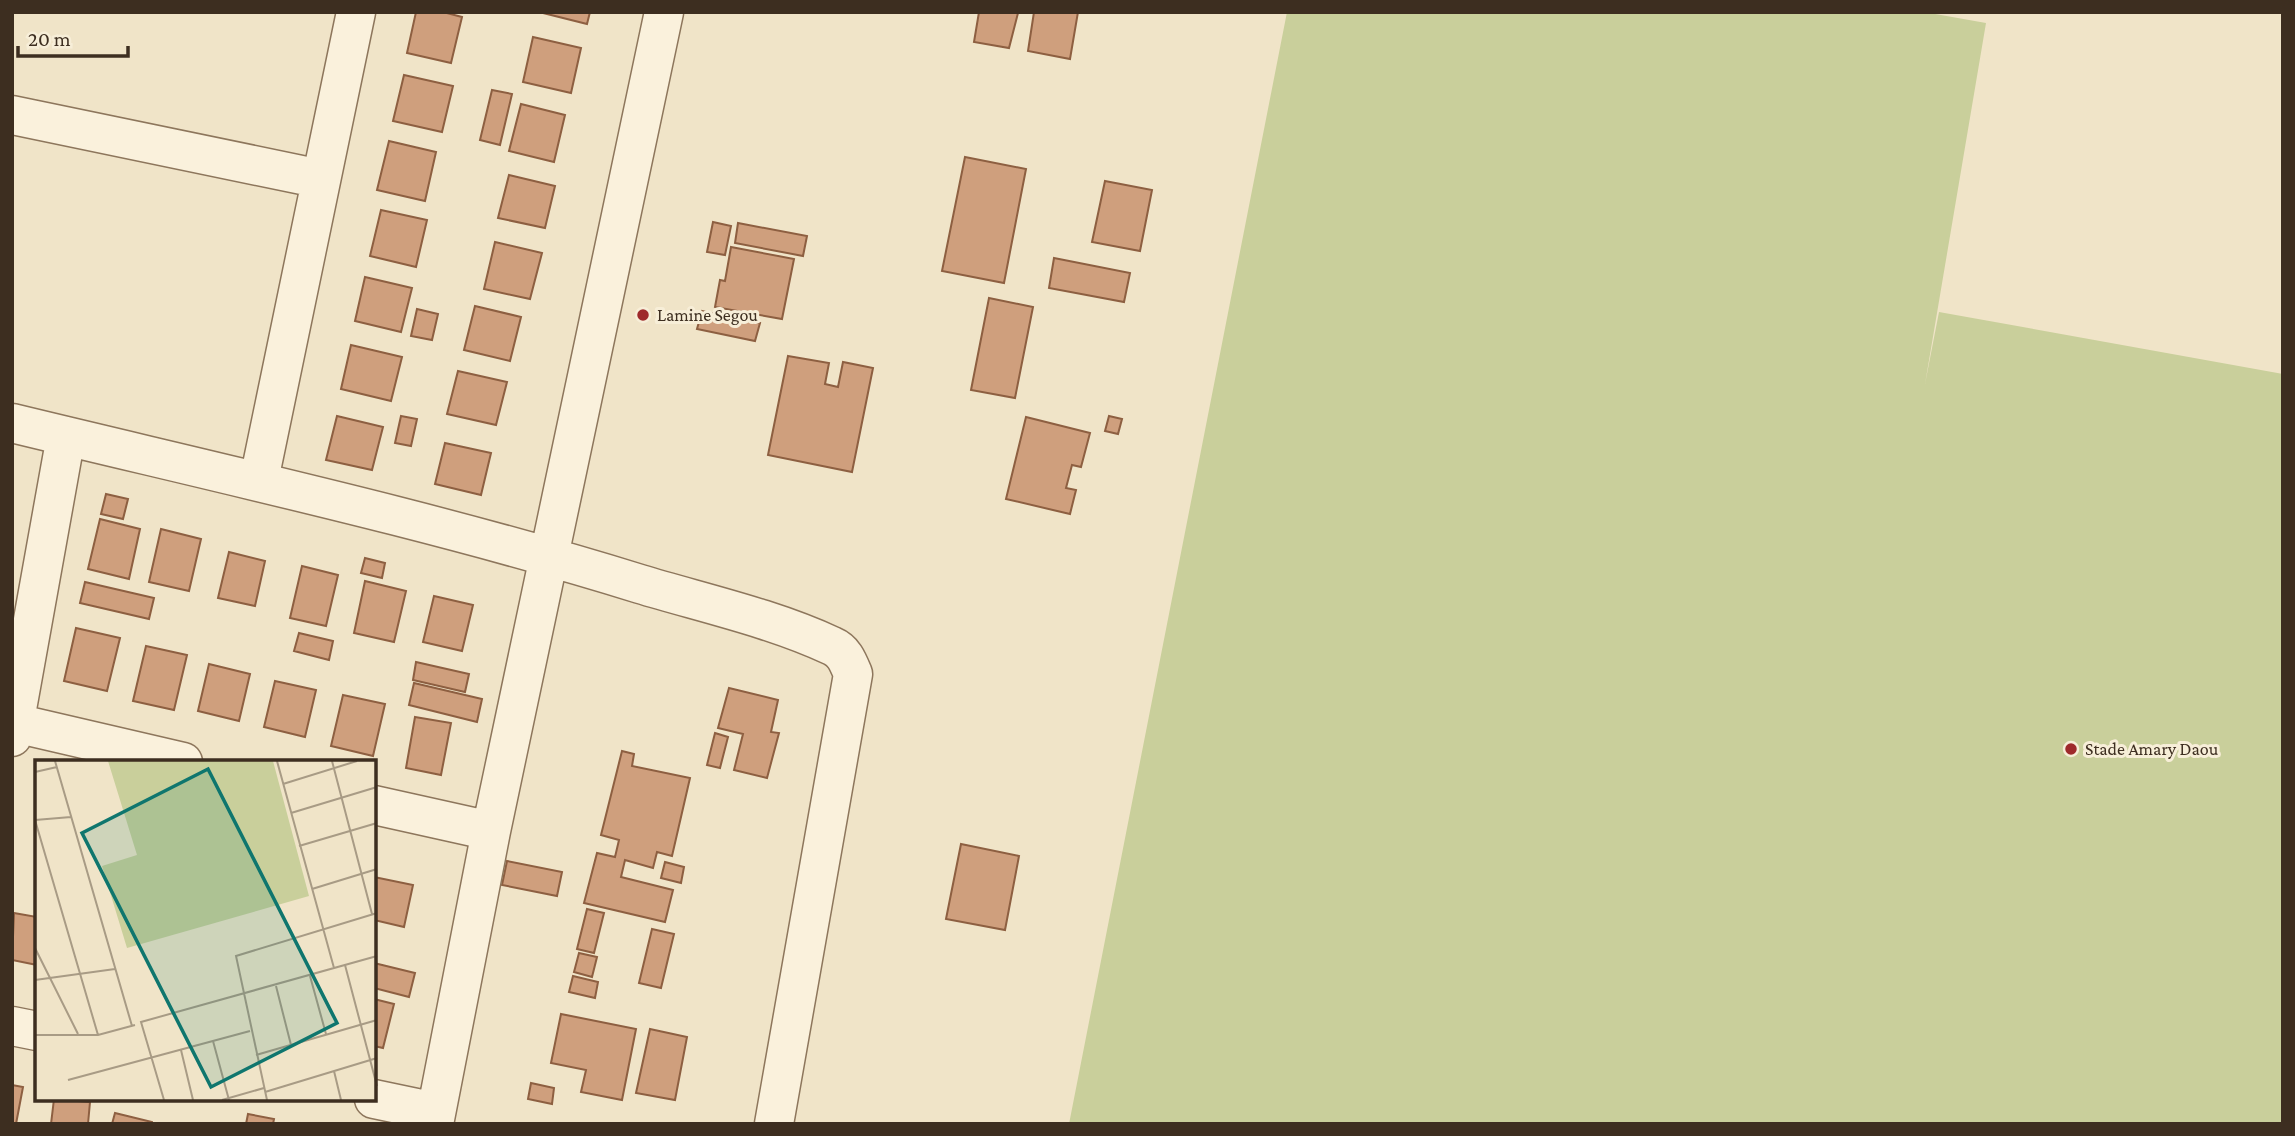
<svg xmlns="http://www.w3.org/2000/svg" width="2295" height="1136" viewBox="0 0 2295 1136" font-family="'Crimson Pro',serif">
<style>
.green{fill:#c9cf9b}
.building{fill:#cf9f7d;stroke:#8d5f41;stroke-width:2}
.lines{fill:none;stroke-linecap:round;stroke-linejoin:round}
.minor-casing{stroke:#8d765c;stroke-width:41}
.minor{stroke:#faf1dc;stroke-width:38}
.poi-dot{fill:#9e2a2b;stroke:#f7eed8;stroke-width:2.5}
.labels{text-anchor:middle;dominant-baseline:central;stroke-width:6;stroke-linejoin:round;paint-order:stroke}
.poi-label{font-size:18px;fill:#3d2e20;stroke:#f7eed8;text-anchor:start}
.inset-road{fill:none;stroke:#a89b85;stroke-width:2}
.view{fill:#0f766e;fill-opacity:0.15;stroke:#0f766e;stroke-width:3.5}
.inset-edge{fill:none;stroke:#3d2e20;stroke-width:3.5}
</style>
<rect width="100%" height="100%" fill="#f0e4c8"/>
<path class="green" d="M1287,12H1924L1986,23L1925,384L1939,312L2283,374V1124H1069Z"/>
<path class="building" d="M416,12H443L462,17L451,63L407,53Z
M539,12H590L587,24Z
M979,12L1018,13L1009,48L974,42Z
M1034,12H1078L1070,59L1028,51Z
M533,37L581,48L571,93L523,82Z
M404,75L453,86L442,132L393,121Z
M492,90L512,94L500,145L480,140Z
M521,104L565,115L554,162L509,151Z
M389,141L436,152L425,201L377,190Z
M965,157L1026,169L1004,283L942,271Z
M509,175L555,186L545,228L498,218Z
M1105,181L1152,190L1140,251L1092,242Z
M381,210L427,220L416,267L370,256Z
M713,222L731,226L725,255L707,252Z
M738,223L807,236L803,256L735,243Z
M495,242L542,253L530,299L484,289Z
M731,247L794,259L782,319L715,307L720,280L725,281Z
M1054,258L1130,273L1124,302L1049,288Z
M365,277L412,288L401,332L355,321Z
M989,298L1033,307L1015,398L971,390Z
M475,306L521,317L510,361L464,350Z
M417,309L438,314L432,340L411,336Z
M702,311L760,323L755,341L697,329Z
M351,345L402,357L391,401L341,389Z
M788,356L829,363L825,384L838,387L843,362L873,368L852,472L768,455Z
M458,371L507,382L496,425L447,414Z
M337,416L383,427L372,470L326,460Z
M401,416L417,419L411,446L395,443Z
M1109,416L1122,419L1118,434L1105,431Z
M1026,417L1090,433L1081,467L1072,465L1066,488L1076,490L1070,514L1006,499Z
M445,443L491,453L481,495L435,484Z
M106,494L128,499L123,519L101,514Z
M100,519L140,529L129,579L88,569Z
M161,529L201,539L189,591L149,582Z
M229,552L265,561L255,606L218,598Z
M365,558L385,563L382,578L361,573Z
M302,566L338,575L326,626L290,618Z
M365,581L406,591L394,642L354,633Z
M85,582L154,598L149,619L80,603Z
M434,596L473,605L462,651L423,642Z
M76,628L120,638L107,691L64,681Z
M299,633L333,641L329,660L294,651Z
M146,646L187,655L174,710L133,701Z
M416,662L469,674L465,692L413,680Z
M209,664L250,674L239,721L198,711Z
M275,681L316,690L305,737L264,727Z
M414,683L482,699L477,722L409,705Z
M729,688L778,700L771,732L779,733L767,778L734,770L743,734L718,728Z
M343,695L385,704L373,756L331,746Z
M415,717L451,723L441,775L406,768Z
M715,733L728,737L720,768L707,765Z
M622,751L634,754L632,766L690,778L672,856L657,852L653,868L625,860L621,877L673,890L665,922L584,903L597,853L615,857L619,840L601,835Z
M961,844L1019,856L1005,930L946,919Z
M507,861L562,872L557,896L502,885Z
M665,862L684,867L681,883L661,878Z
M374,877L413,885L404,927L374,920Z
M587,909L604,913L594,953L577,949Z
M14,913L37,917V965L12,960Z
M652,929L674,934L661,988L639,983Z
M579,953L597,957L592,977L574,972Z
M374,963L415,973L409,997L374,988Z
M573,976L598,982L595,998L569,992Z
M374,999L394,1004L383,1048L374,1046Z
M561,1014L636,1029L622,1100L581,1092L586,1070L551,1063Z
M650,1029L687,1037L675,1100L636,1093Z
M531,1083L554,1088L552,1104L528,1099Z
M12,1085L23,1087L16,1124H12Z
M54,1099L90,1102L88,1124H51Z
M115,1113L152,1122V1124H112Z
M248,1114L274,1119L273,1124H246Z"/>
<g class="lines">
<g class="minor-casing">
<path id="minor" d="M12,115L321,179
M12,423C222,474 433,520 640,584C703,603 772,618 832,646C844,651 848,662 853,674L774,1124
M259,480L356,12
M15,723L183,762
M12,737L66,436
M374,805L491,831
M12,1026L37,1031
M374,1099L436,1112
M434,1124L491,831L664,12"/>
</g>
<use href="#minor" class="minor"/>
</g>
<g class="poi-dot">
<circle cx="643" cy="315" r="7"/>
<circle cx="2071" cy="749" r="7"/>
</g>
<g class="labels">
<g class="poi-label">
<text x="657" y="315">Lamine Segou</text>
<text x="2085" y="749">Stade Amary Daou</text>
</g>
</g>
<g transform="translate(35 760)">
<rect width="341" height="341" fill="#f0e4c8"/>
<path d="M73,1H238L274,136L92,188L67,106L102,95Z" fill="#c9cf9b"/>
<path class="inset-road" d="M20,1L97,266M242,1L299,208M297,1L337,154M0,12L22,7M248,24L322,1M256,53L342,27M0,60L63,275M0,60L36,57M264,86L342,63M277,129L342,109M0,188L43,274M310,205L342,326M275,216L291,274M0,220L80,209M241,226L256,285M0,275H63L100,265M178,281L194,340M146,290L158,340M221,295L342,260M299,311L306,340M33,320L215,271M230,332L342,298M129,340L106,262L342,196M187,340L229,328M232,340L201,196L342,153"/>
<path class="view" d="M173,9L302,263L176,327L47,73Z"/>
<rect width="341" height="341" class="inset-edge"/>
</g>
<rect width="2295" height="1136" fill="none" stroke="#3d2e20" stroke-width="28"/>
<path d="M18 46v10h110v-10" fill="none" stroke="#3d2e20" stroke-width="3.5"/>
<text x="28" y="46" font-size="21" fill="#3d2e20" stroke="#f7eed8" stroke-width="5" paint-order="stroke">20 m</text>
</svg>
